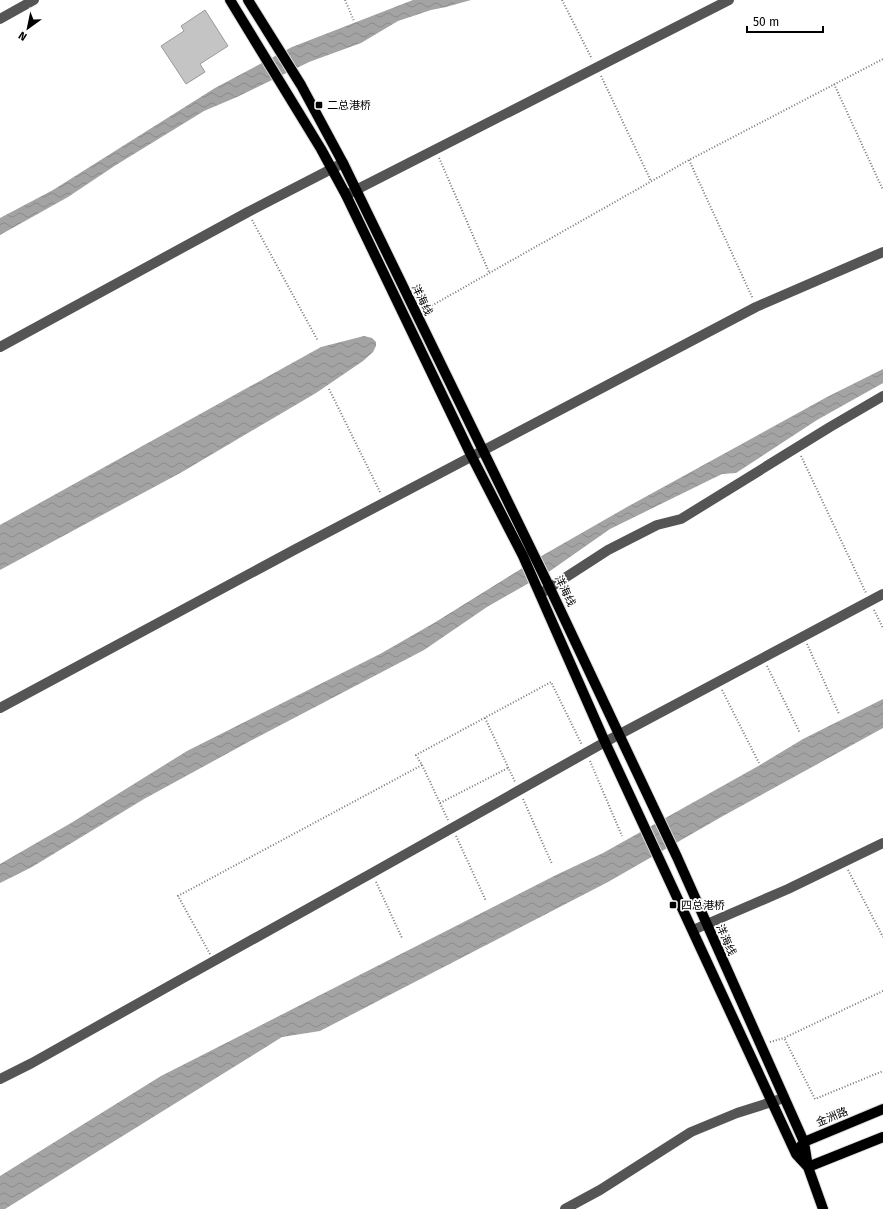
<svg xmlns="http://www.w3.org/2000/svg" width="883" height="1209" viewBox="0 0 883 1209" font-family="'Fira Sans','Noto Sans SC',sans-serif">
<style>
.water{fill:url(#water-waves)}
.building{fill:#c4c4c4;stroke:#999}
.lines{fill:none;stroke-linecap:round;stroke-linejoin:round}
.major-casing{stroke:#dbdbdb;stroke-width:12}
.path{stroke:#777;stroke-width:2;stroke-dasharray:1 2;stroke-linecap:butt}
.minor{stroke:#555;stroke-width:10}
.major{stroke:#000;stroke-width:10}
.poi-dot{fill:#000;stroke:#fff;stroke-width:1.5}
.labels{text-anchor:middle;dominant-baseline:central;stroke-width:3.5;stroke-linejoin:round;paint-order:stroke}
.poi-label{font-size:11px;fill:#000;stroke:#fff;text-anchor:start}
.street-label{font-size:11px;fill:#000;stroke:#fff}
</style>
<defs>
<pattern id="water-waves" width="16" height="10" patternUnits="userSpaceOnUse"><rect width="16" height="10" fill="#a3a3a3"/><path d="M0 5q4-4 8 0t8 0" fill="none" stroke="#8b8b8b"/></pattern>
</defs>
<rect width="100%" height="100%" fill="#fff"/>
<path class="water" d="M413,0H471L446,7L431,10L398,21L361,43L309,62L237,97L204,111L116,165L68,197L0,235V218L53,190L215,88L292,47Z
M364,336L372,338L376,342V346L373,352L363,361L316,393L182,472L0,570V525L321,347Z
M883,369V383L817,420L736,473L722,474L610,529L550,571L487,607L424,650L252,740L144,799L32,867L0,883V864L71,823L187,751L380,654L434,623L545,554L627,507L827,397Z
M883,699V728L723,816L608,882L320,1031L282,1037L5,1209H0V1176L161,1076L556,875L603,853L760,765L803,739Z"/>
<path class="building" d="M205,10L228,46L200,64L205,72L186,84L161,46L184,31L181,26Z"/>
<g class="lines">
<g class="major-casing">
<path id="major" d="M230,0L321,149L346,195L472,457L523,556L605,742L796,1154L808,1167
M248,0L301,85L343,163L547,582L677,857L804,1142L808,1167L823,1209
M800,1147L804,1142L883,1109
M808,1167L883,1137"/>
</g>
<path class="path" d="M345,0L354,21
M562,0L592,59
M601,76L651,181
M834,84L883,190
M439,158L489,272
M689,160L753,299
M252,220L318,341
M424,310L689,160L883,59
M329,389L381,494
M801,456L866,593
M874,610L883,628
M807,644L839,714
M767,666L800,733
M722,690L759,763
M485,718L515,782
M590,761L622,836
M422,765L448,820
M523,799L552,864
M440,803L508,768
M456,836L486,901
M848,870L883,937
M376,882L402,938
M210,954L178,896L422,765L416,755L551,682L582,745
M883,991L784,1038L815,1099L883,1071
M770,1042L784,1038"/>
<path class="minor" d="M0,19L34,0
M346,195L729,0
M0,347L248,212L343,163
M540,594L608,550L657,525L681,519L830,427L883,396
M0,708L294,550L756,307L883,252
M693,930L788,889L883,843
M0,1079L32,1063L178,981L372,873L605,742L883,594
M565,1209L600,1190L691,1132L737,1113L784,1098"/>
<use href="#major" class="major"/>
</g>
<g class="poi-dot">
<rect x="315" y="101" width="8" height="8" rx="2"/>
<rect x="669" y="901" width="8" height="8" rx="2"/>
</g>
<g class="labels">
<g class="poi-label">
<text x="327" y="105">二总港桥</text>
<text x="681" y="905">四总港桥</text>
</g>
<g class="street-label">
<text transform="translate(422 300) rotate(64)">洋海线</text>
<text transform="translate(565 591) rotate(64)">洋海线</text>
<text transform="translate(726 940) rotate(66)">洋海线</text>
<text transform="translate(832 1117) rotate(-22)">金洲路</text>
</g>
</g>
<g transform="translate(28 28) rotate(213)" stroke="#ffffff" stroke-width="3" paint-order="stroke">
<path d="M0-3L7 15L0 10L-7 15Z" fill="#000000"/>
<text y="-6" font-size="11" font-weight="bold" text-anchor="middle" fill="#000000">N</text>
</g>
<path d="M747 26v6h76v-6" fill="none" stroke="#000000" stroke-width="2"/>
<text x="753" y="26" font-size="12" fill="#000000" stroke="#ffffff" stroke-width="3" paint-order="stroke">50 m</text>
</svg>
